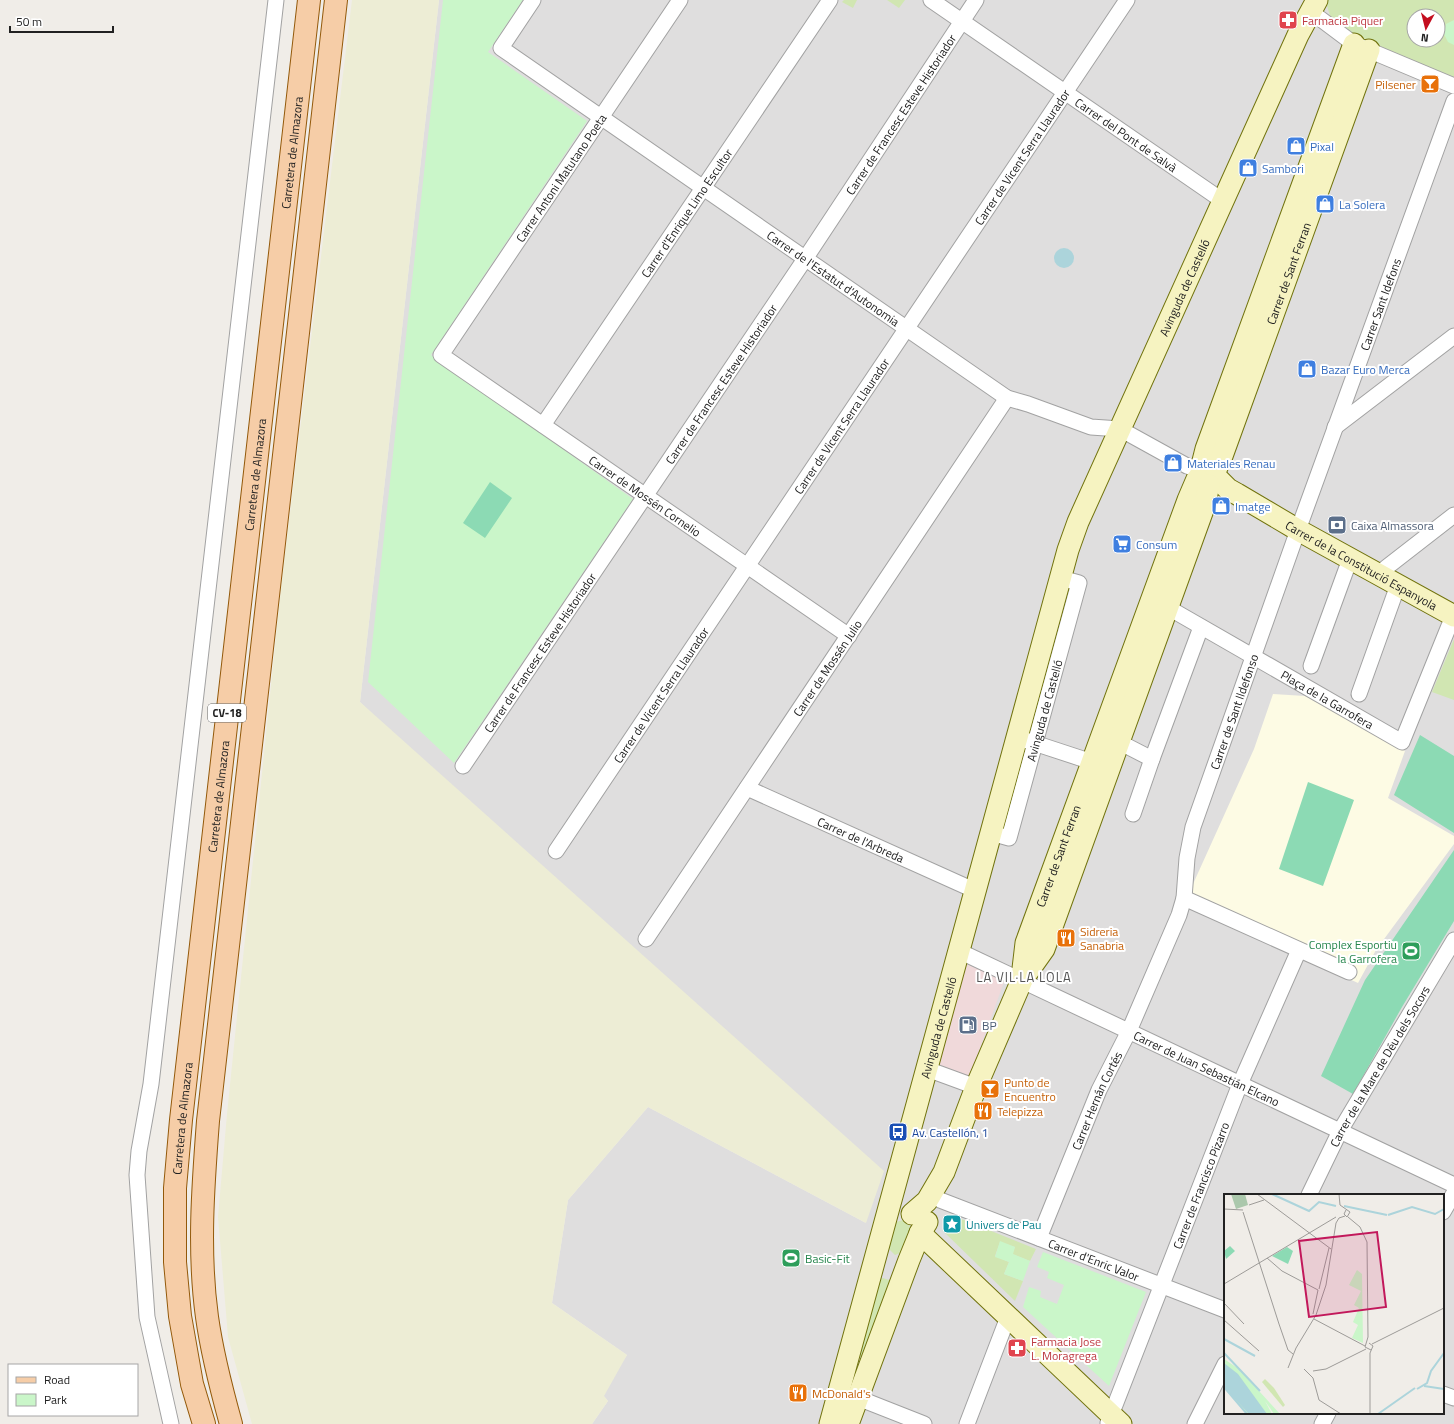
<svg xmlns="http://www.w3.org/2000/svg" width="1454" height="1424" viewBox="0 0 1454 1424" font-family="'Titillium Web',sans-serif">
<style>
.residential{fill:#dfdede;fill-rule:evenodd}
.commercial{fill:#f0d9da}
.education{fill:#fdfbe4}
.farmland{fill:#ededd5}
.grass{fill:#d1e6b2;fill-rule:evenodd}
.park{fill:#caf6c9}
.pitch{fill:#8cdab4}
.water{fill:#acd4db}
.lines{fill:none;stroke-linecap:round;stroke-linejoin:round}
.street-casing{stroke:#a2a2a2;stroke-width:17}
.secondary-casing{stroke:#71730d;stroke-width:23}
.primary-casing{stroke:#93590a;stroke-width:24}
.street{stroke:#fff;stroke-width:15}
.secondary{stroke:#f6f3c1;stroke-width:21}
.primary{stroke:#f6cda7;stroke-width:22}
.labels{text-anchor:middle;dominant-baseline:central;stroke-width:4;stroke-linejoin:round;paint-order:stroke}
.shield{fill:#fff;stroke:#646464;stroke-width:1}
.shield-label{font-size:11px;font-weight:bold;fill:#212121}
.health-label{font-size:12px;fill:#be3a42;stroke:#fff;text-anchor:start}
.food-label{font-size:12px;fill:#c56008;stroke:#fff;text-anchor:start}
.street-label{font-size:12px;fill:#212121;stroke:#fff}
.shop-label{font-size:12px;fill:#366cbe;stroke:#fff;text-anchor:start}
.service-label{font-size:12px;fill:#4e5e75;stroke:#fff;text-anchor:start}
.leisure-label{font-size:12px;fill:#27864d;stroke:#fff;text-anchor:end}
.transit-label{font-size:12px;fill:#164399;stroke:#fff;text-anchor:start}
.culture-label{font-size:12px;fill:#0d838f;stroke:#fff;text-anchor:start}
.neighbourhood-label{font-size:13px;letter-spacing:1px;fill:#545454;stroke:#fff}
.inset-river{fill:none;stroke:#acd4db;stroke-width:2}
.inset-road{fill:none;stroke:#9d9b98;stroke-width:1}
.view{fill:#c2185b;fill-opacity:0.15;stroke:#c2185b;stroke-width:2}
.inset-edge{fill:none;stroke:#212121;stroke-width:2}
</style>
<rect width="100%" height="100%" fill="#f0ede8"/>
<path class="residential" d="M439,0H1454V1424H592L608,1401L601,1393L627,1355L552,1303L568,1200L648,1107L866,1223L360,702ZM1414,16H1438V40H1414ZM1225,1195H1443V1413H1225Z"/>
<path class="commercial" d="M967,964L1003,979L1004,982L970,1076L965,1078L936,1068L963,966Z"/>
<path class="education" d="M1273,694L1305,696L1405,751L1388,798L1454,836V844L1376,950L1358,983L1184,904L1254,749Z"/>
<path class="farmland" d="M352,0H439L360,702L884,1171L866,1223L648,1107L568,1200L552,1303L627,1355L604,1396L608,1401L592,1424H252L228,1337L218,1217L227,1114L281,588Z"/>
<path class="grass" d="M844,0H857L853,8L842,2Z
M887,0H905L899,8Z
M1328,0H1454V77L1353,38L1332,22L1327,6ZM1414,16H1438V40H1414Z
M1454,639V700L1432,692Z
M949,1214L1036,1249L1030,1261L1012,1254L1015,1247L1000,1242L995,1256L1009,1262L1004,1274L1023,1281L1015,1301L943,1231Z
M903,1220L908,1223L911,1229L903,1252L895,1255L888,1248L896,1222Z
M883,1278L889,1280L890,1282L864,1356L860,1357L859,1356L880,1279Z"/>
<path class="park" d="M443,0H523L488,52L587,121L431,355L633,499L454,763L368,682Z
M1454,20V45L1448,42L1444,34L1446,24Z
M1000,1241L1015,1247L1013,1254L1030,1261L1023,1281L1004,1274L1009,1262L995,1257Z
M1043,1252L1146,1292L1109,1386L1023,1307L1029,1287L1041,1291L1040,1297L1057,1304L1064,1285L1047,1278L1049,1272L1037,1267Z"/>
<path class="pitch" d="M490,482L512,498L485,538L463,523Z
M1420,735L1454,756V833L1394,795Z
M1308,782L1354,800L1323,886L1279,869Z
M1454,850V921L1402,1007L1353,1094L1321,1076L1365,980Z"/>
<path class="water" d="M1054 258a10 10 0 1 1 20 0a10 10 0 1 1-20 0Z"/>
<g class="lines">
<g class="street-casing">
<g id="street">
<path id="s1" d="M533,0L501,48L1007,398L1028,404L1091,427L1120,429L1187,466L1200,470"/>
<path id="s2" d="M680,0L441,355L849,636"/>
<path id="s3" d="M931,0L1223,201"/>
<path d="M1310,11L1354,44L1454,86"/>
<path id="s4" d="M543,425L830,0"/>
<path d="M1335,427L1454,336"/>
<path d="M1378,574L1454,515"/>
<path id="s5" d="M1167,607L1402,742L1453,616"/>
<path d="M1311,666L1350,559"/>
<path d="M1359,694L1398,585"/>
<path d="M1025,740L1092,762"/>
<path d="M1119,742L1152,759"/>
<path id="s6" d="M463,766L805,259L976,0"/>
<path id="s7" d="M747,788L976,891"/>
<path d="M1133,814L1152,759L1201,627"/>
<path id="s8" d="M991,833L1009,838L1079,583L1061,578"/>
<path id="s9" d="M556,851L1127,0"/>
<path d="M1184,898L1349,972"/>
<path id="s10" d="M646,939L1007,398"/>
<path id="s11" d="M959,951L1454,1185"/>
<path d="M927,1069L976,1087"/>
<path id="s12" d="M1309,1195L1340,1131L1454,940"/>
<path id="s13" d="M940,1200L1225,1310"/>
<path d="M1443,1212L1454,1193"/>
<path id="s14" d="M1039,1238L1099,1090L1129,1031L1179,915L1184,898L1187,858L1193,827L1298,530L1454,101"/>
<path d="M1443,1394L1454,1398"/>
<path d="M858,1398L924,1424"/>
<path id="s15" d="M1108,1423L1240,1084L1299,950"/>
<path d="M171,1424L147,1317L137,1175L139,1151L151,1084L276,0"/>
<path d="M967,1424L1008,1317"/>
<path d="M1195,1424L1225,1364"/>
<path d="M1322,1424L1328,1413"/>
</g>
</g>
<g class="secondary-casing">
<g id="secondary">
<path d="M1201,469L1206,449L1354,44"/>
<path id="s16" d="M1214,474L1222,456L1369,50"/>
<path id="s17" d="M1215,476L1228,489L1237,494L1298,530L1454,616"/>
<path id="s18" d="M1022,977L1026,943L1188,500L1197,479"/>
<path d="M912,1214L927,1201L944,1172L976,1087L1022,980L1044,949L1204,507L1209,485"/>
<path d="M920,1233L1121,1424"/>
<path id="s19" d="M830,1424L1068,550L1078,522L1298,35L1317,0"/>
<path d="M848,1424L909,1260L920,1233L927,1222"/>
</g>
</g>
<g class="primary-casing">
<g id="primary">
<path id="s20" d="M204,1424L192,1384L180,1316L175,1262V1188L181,1120L309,0"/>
<path d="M231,1424C221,1388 212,1353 207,1317C198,1252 203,1186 208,1121L336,0"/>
</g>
</g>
<use href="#street" class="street"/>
<use href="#secondary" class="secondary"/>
<use href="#primary" class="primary"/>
</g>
<defs>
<g id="pharmacy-square" transform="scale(1)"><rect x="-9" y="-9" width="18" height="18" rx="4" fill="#e0444e" stroke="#fff"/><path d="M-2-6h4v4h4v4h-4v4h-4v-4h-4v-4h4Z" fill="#fff"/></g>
<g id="bar-square" transform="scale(1)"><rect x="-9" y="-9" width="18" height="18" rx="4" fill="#e8710a" stroke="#fff"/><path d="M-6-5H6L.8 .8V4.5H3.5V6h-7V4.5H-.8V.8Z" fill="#fff"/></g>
<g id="shop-square" transform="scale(1)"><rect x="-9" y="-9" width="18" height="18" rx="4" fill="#3f7fe0" stroke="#fff"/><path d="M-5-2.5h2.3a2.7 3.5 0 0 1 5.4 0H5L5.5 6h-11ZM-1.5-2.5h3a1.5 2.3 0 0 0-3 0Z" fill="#fff"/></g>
<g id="bank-square" transform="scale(1)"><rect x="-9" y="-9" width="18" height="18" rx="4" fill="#5c6f8a" stroke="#fff"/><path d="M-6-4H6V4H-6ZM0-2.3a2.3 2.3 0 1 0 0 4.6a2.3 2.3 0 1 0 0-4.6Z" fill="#fff"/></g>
<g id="supermarket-square" transform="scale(1)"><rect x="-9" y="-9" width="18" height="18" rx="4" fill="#3f7fe0" stroke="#fff"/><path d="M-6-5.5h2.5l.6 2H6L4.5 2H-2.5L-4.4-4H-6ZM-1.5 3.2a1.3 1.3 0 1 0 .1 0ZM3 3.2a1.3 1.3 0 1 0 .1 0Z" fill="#fff"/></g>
<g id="restaurant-square" transform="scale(1)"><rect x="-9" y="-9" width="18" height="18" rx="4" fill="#e8710a" stroke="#fff"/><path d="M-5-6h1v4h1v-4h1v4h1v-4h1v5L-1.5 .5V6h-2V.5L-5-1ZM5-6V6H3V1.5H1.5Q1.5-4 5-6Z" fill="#fff"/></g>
<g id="stadium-square" transform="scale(1)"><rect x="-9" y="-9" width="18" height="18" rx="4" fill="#2e9e5b" stroke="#fff"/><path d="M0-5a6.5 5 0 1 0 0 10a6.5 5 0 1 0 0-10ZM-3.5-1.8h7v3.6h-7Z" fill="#fff"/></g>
<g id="fuel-square" transform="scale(1)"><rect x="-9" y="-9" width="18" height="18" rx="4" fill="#5c6f8a" stroke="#fff"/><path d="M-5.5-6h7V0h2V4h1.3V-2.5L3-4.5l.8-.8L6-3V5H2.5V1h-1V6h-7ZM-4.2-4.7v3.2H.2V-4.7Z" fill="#fff"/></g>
<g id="bus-square" transform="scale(1)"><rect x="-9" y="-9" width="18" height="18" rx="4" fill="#1a4fb4" stroke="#fff"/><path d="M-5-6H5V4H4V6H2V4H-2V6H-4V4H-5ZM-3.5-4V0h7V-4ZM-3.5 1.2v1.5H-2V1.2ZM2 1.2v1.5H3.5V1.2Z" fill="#fff"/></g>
<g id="sight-square" transform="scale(1)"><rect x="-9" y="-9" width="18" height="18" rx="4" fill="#0f9aa8" stroke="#fff"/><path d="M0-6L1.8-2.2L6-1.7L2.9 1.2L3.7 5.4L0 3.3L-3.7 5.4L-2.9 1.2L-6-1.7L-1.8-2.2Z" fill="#fff"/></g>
</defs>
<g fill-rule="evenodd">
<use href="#pharmacy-square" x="1288" y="20"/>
<use href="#bar-square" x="1430" y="84"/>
<use href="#shop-square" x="1296" y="146"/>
<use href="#shop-square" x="1248" y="168"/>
<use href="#shop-square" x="1325" y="204"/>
<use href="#shop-square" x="1307" y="369"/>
<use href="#shop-square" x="1173" y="463"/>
<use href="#shop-square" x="1221" y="506"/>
<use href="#bank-square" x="1337" y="525"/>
<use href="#supermarket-square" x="1122" y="544"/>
<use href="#restaurant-square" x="1066" y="938"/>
<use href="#stadium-square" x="1411" y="951"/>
<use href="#fuel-square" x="968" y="1025"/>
<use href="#bar-square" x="990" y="1089"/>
<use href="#restaurant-square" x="983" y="1111"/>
<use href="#bus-square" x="898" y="1132"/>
<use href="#sight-square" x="952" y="1224"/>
<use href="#stadium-square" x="791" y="1258"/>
<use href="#pharmacy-square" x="1017" y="1348"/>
<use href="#restaurant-square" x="798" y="1393"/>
</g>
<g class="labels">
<rect class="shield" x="208" y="704" width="38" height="18" rx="3"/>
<g class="shield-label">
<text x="227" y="713">CV-18</text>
</g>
<g class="health-label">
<text x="1302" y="20">Farmacia Piquer</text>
<text x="1031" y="1341">Farmacia Jose<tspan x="1031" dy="14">L. Moragrega</tspan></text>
</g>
<g class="food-label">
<text x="1416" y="84" text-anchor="end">Pilsener</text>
<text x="1080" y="931">Sidreria<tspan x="1080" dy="14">Sanabria</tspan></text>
<text x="1004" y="1082">Punto de<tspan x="1004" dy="14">Encuentro</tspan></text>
<text x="997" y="1111">Telepizza</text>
<text x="812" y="1393">McDonald's</text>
</g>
<g class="street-label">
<text stroke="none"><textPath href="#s6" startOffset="785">Carrer de Francesc Esteve Historiador</textPath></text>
<text stroke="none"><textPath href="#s3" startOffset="237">Carrer del Pont de Salvà</textPath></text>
<text stroke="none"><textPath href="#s20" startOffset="1281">Carretera de Almazora</textPath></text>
<text stroke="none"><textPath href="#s9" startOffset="836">Carrer de Vicent Serra Llaurador</textPath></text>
<text transform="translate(561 178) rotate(-56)">Carrer Antoni Matutano Poeta</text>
<text stroke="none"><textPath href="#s4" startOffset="256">Carrer d'Enrique Limo Escultor</textPath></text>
<text stroke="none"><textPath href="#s16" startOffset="214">Carrer de Sant Ferran</textPath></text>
<text stroke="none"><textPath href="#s1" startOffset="462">Carrer de l'Estatut d'Autonomia</textPath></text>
<text stroke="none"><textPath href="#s19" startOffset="1193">Avinguda de Castelló</textPath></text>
<text stroke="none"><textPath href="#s14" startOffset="997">Carrer Sant Idefons</textPath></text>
<text stroke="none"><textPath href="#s6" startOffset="461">Carrer de Francesc Esteve Historiador</textPath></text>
<text stroke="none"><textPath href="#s9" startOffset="512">Carrer de Vicent Serra Llaurador</textPath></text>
<text stroke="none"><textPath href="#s20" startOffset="957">Carretera de Almazora</textPath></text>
<text stroke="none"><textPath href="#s2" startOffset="676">Carrer de Mossén Cornelio</textPath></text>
<text stroke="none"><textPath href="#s17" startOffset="172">Carrer de la Constitució Espanyola</textPath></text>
<text stroke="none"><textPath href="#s6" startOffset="137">Carrer de Francesc Esteve Historiador</textPath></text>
<text stroke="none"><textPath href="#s10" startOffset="326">Carrer de Mossén Julio</textPath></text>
<text stroke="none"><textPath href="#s9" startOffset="188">Carrer de Vicent Serra Llaurador</textPath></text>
<text stroke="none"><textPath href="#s5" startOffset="185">Plaça de la Garrofera</textPath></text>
<text stroke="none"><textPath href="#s8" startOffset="151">Avinguda de Castelló</textPath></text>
<text stroke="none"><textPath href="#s14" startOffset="564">Carrer de Sant Ildefonso</textPath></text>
<text stroke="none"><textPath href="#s20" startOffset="633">Carretera de Almazora</textPath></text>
<text stroke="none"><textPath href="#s7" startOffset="125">Carrer de l'Arbreda</textPath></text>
<text stroke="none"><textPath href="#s18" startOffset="127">Carrer de Sant Ferran</textPath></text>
<text stroke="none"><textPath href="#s19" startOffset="411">Avinguda de Castelló</textPath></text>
<text stroke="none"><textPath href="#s12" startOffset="147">Carrer de la Mare de Déu dels Socors</textPath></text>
<text stroke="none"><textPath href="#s11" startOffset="274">Carrer de Juan Sebastián Elcano</textPath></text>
<text stroke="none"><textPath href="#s14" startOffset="149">Carrer Hernán Cortés</textPath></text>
<text stroke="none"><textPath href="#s20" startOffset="309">Carretera de Almazora</textPath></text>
<text stroke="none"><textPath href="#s15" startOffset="255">Carrer de Francisco Pizarro</textPath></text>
<text stroke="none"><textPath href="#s13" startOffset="165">Carrer d'Enric Valor</textPath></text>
</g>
<g class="shop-label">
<text x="1310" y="146">Pixal</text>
<text x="1262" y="168">Sambori</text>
<text x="1339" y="204">La Solera</text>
<text x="1321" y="369">Bazar Euro Merca</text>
<text x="1187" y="463">Materiales Renau</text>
<text x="1235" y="506">Imatge</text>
<text x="1136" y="544">Consum</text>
</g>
<g class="service-label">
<text x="1351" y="525">Caixa Almassora</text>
<text x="982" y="1025">BP</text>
</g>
<g class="leisure-label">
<text x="1397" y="944">Complex Esportiu<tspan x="1397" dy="14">la Garrofera</tspan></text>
<text x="805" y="1258" text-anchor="start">Basic-Fit</text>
</g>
<g class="transit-label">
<text x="912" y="1132">Av. Castellón, 1</text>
</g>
<g class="culture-label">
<text x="966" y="1224">Univers de Pau</text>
</g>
<g class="neighbourhood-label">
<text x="1024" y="977">LA VIL·LA LOLA</text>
</g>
</g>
<g transform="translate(1224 1194)">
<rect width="220" height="220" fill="#f0ede8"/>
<path d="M41,185L50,194L61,211L59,213L38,188Z" fill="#d1e6b2"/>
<path d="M7,0H21L24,11L12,15Z" fill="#abc8ac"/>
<path d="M133,76L138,80L139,149L128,144L134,131L129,128L135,114L130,111L137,97L125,91ZM0,165L15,175L56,220H50L41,207L48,220H24L0,194Z" fill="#caf6c9"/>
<path d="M6,52L11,57L2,65L0,57ZM63,53L69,57L64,70L48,62Z" fill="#8cdab4"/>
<path d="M0,169L14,180L43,220H25L0,193Z" fill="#acd4db"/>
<path class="inset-river" d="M48,0L85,17L95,8L112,12M120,12L163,21M164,21L188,13L211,20L220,15M0,145L31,162M0,159L36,197M200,192L220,195M0,193L23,220M193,195L203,189L207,177L220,159M154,220L191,194"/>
<path class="inset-road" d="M33,0L107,55M115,0L116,11L126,18L123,23L120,20L122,16M25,11L40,6M0,15L19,16M19,18L55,130L64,156L69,160M124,23L136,33L143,48L144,143L141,153L147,156M43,64L58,77L94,96M0,90L112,23M95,95L105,54M0,109L20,130M89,120L94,96M90,125L141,152M0,126L35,157M145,149L149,152L146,159V220M148,150L220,114M64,174L72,154L92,121L102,91L112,29L115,24L121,22M80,175L89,184L95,206L117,220M89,177L102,175L142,155"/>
<path class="view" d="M153,38L162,113L85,123L75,47Z"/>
<rect width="220" height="220" class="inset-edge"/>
</g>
<rect x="8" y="1364" width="130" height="52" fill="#ffffff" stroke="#a6a6a6"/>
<rect x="16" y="1377" width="20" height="6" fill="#f6cda7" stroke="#a6a6a6"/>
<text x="44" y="1384" font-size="12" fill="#212121">Road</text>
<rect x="16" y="1394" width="20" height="12" fill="#caf6c9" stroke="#a6a6a6"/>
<text x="44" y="1404" font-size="12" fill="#212121">Park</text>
<g transform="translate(1426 28) rotate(187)"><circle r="19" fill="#ffffff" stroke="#a6a6a6"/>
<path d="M0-3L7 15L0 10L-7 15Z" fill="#c40e1f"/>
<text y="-6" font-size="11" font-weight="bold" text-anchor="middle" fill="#212121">N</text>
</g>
<path d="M10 26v6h103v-6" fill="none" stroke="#212121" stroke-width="2"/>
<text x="16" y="26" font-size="12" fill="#212121" stroke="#ffffff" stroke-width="3" paint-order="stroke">50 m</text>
</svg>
